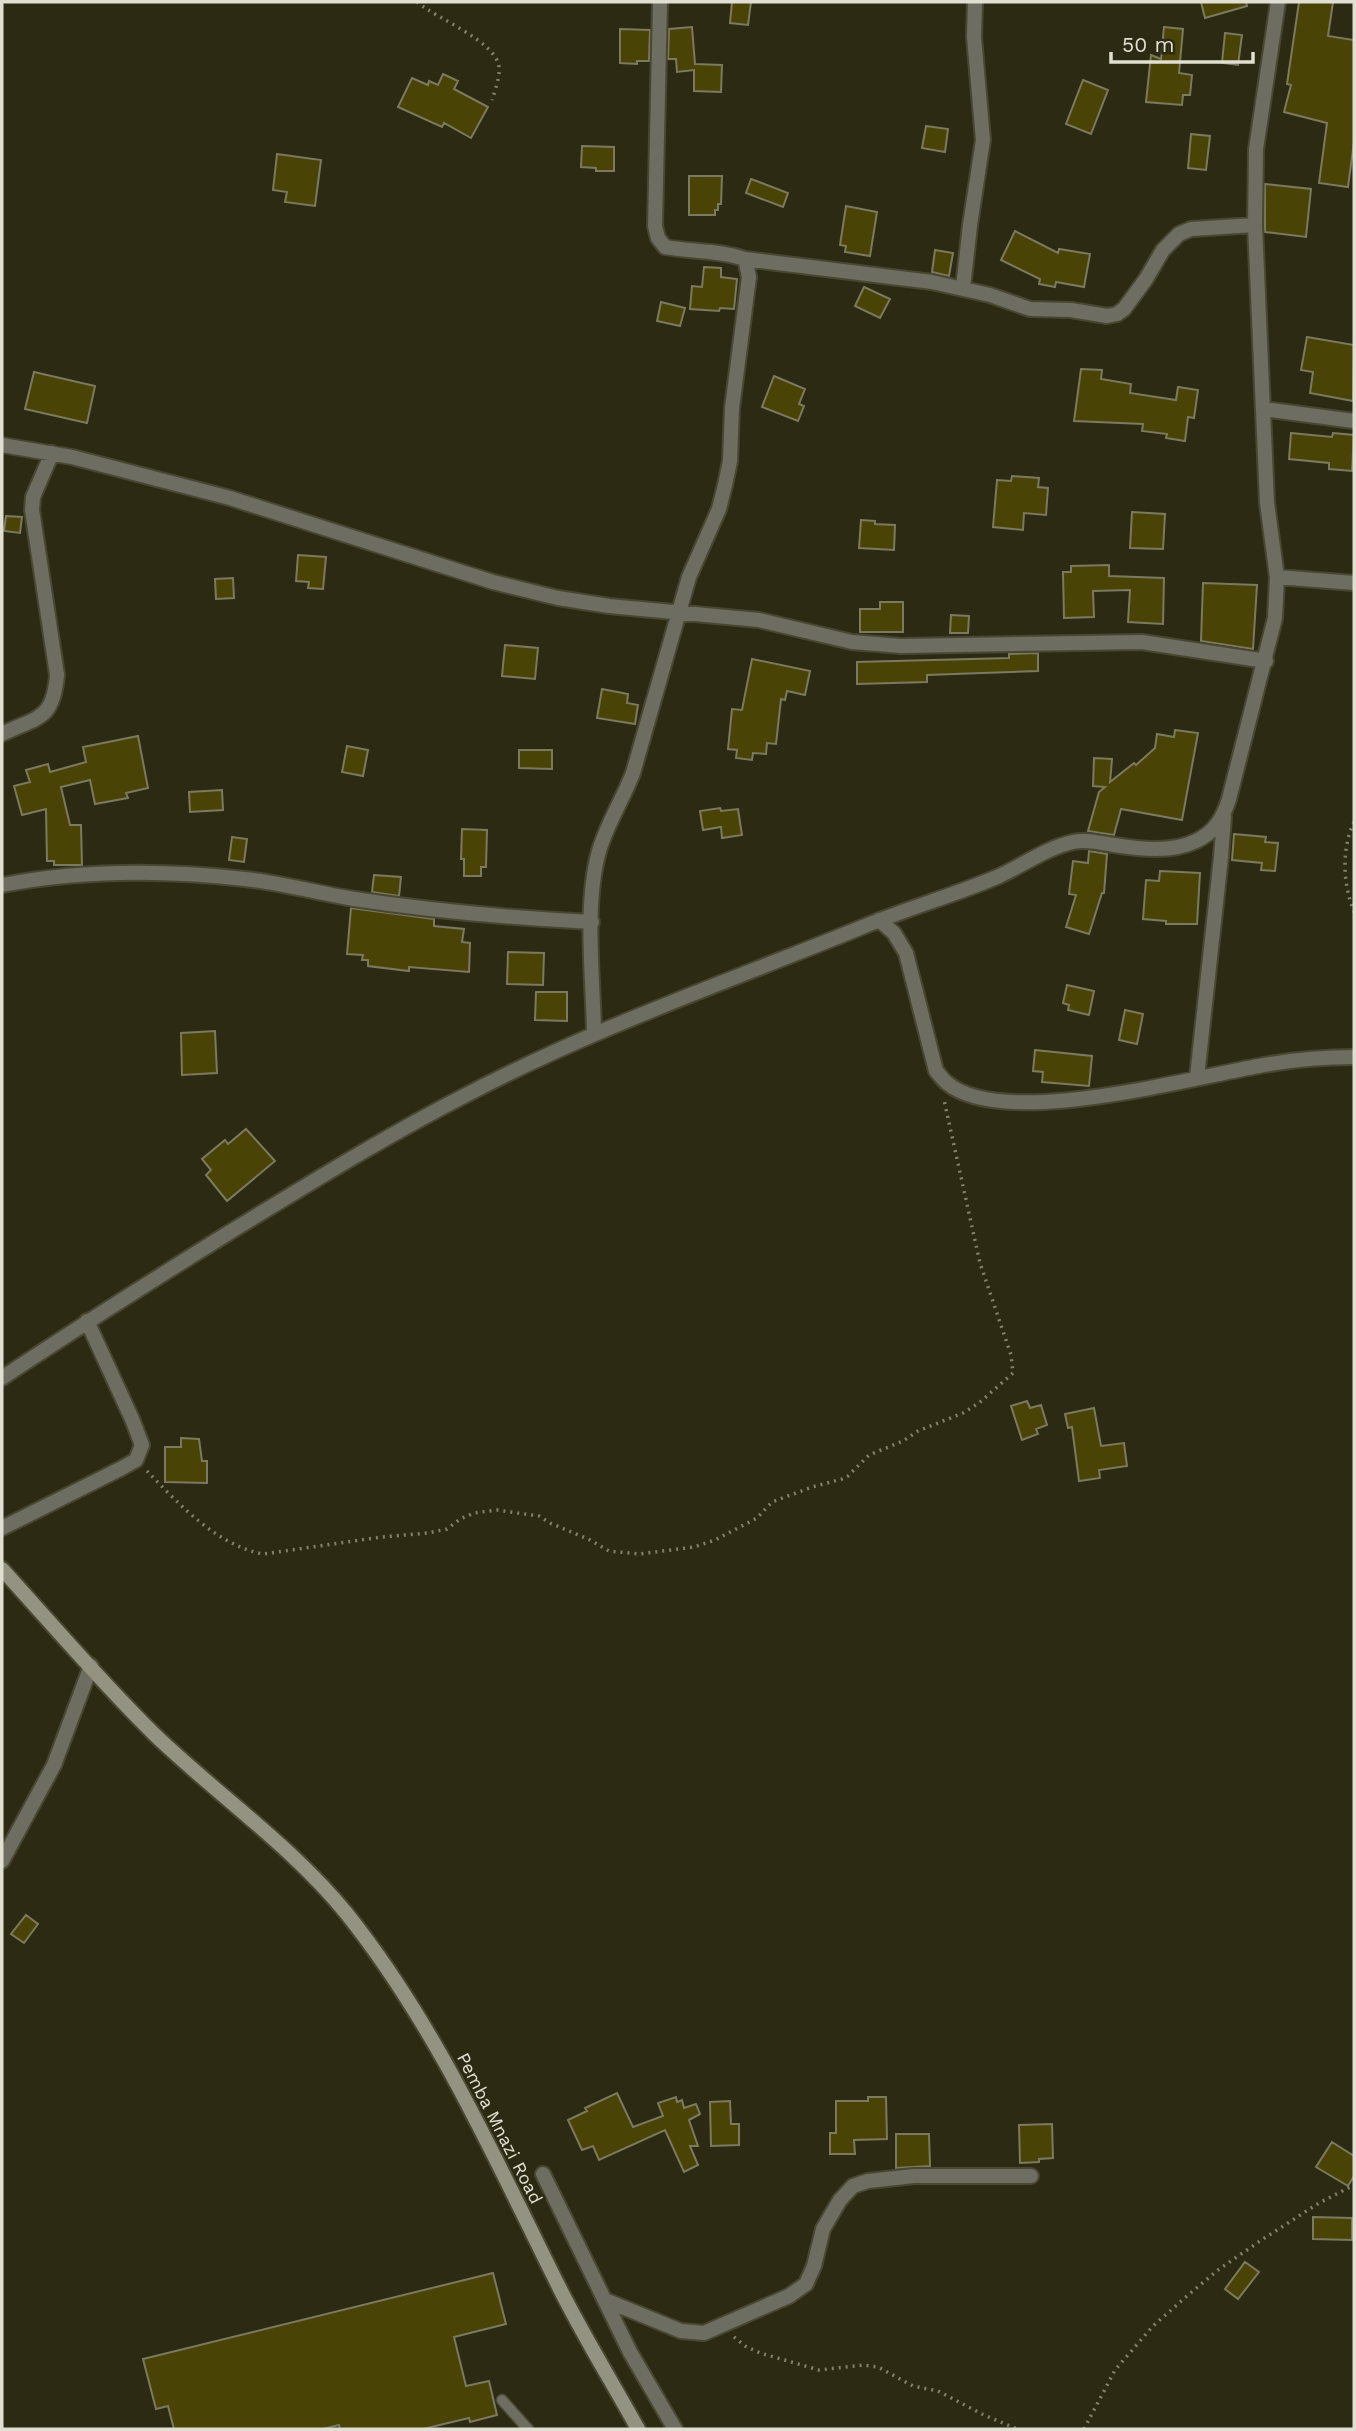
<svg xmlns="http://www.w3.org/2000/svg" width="1356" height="2431" viewBox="0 0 1356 2431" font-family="'Work Sans',sans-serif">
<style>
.building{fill:#494406;stroke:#7b795f;stroke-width:2}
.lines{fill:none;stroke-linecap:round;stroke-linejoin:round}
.service-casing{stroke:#494731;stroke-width:13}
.minor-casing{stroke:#494731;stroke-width:18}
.secondary-casing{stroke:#494731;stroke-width:18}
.path{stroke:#83816e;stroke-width:3.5;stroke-dasharray:2 5;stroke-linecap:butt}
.service{stroke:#6d6d61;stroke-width:10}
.minor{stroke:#6d6d61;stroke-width:14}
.secondary{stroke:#949381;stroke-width:14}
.labels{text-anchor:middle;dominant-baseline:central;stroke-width:5;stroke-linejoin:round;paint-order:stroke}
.street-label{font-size:18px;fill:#e0dfd1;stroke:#2c2a12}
</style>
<rect width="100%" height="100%" fill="#2c2a12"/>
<path class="building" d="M732,2H751L748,25L730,23Z
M1201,2H1246L1247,6L1205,18Z
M1299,2H1333L1328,36L1354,40V142L1348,187L1319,183L1327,123L1284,112L1291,85L1287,84Z
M692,27L695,64L722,65L721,92L694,91V70L677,72L676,59H668L669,29Z
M1164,27L1183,29L1179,73L1192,75L1190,95H1183L1182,105L1146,102L1151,55L1161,59Z
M620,29L650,30L649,61H637V64L620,63Z
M1225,33L1242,35L1238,65L1222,63Z
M443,74L458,81L454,89L488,107L471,138L444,123L442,127L398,107L412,78L428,85L429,81L438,85Z
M1083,80L1108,90L1091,134L1066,124Z
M926,126L948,129L945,152L922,148Z
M1191,134L1210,136L1206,170L1188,168Z
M582,146L614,147V171H596V168L581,167Z
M277,154L321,160L315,206L285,202L287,192L273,190Z
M689,176H722L721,204H718V210H715V215H689Z
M751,179L788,193L783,207L746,193Z
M1265,184L1311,189L1306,237L1265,232Z
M846,206L877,212L870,256L845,252L846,246L840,245Z
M1015,231L1058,253L1059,249L1090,254L1084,287L1056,282L1055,287L1039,284L1040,279L1001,260Z
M935,250L953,253L949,276L932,272Z
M704,267L721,268V277L737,279L734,309L720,308L719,311L690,309L692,286L702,287Z
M864,287L890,299L880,318L855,306Z
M661,302L685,308L680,326L657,321Z
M1307,337L1354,345L1353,401L1310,393L1313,372L1301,370Z
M1081,369L1102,370L1101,379L1131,384L1130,393L1176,400L1178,387L1198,390L1194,418L1188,417L1185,441L1166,438L1167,434L1142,431L1143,424L1074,421Z
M34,372L95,386L87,423L25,409Z
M774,376L805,389L799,404L804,406L798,421L762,407Z
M1291,433L1332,437L1333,433L1354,435L1352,471L1329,469V463L1289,459Z
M1012,476L1039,478L1038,487L1048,488L1046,515L1024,513L1023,530L993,527L997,480L1011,481Z
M1132,512L1165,514L1163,549L1130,548Z
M6,516L22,517L20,533L4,531Z
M861,520L875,521V524L895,525L894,550L859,548Z
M298,555L326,557L323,589L308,588L309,582L296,581Z
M1109,565V576L1164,578L1163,624L1128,622L1130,590L1093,591L1094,617L1064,618L1063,572H1071V566Z
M233,578L234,598L216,599L215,579Z
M1203,583L1257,585L1253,649L1201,641Z
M880,602H903V632H860V609H880Z
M951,615L969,616L968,633H950Z
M505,645L538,648L535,679L502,676Z
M1038,653V671L927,675V682L857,684V662L1009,658V654Z
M752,659L810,671L805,695L787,691L785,700L781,699L776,744L767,743L766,754L753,753L752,760L736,758L737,750L728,749L732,709L742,710Z
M602,689L628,694L627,703L638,705L635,724L597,718Z
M1175,730L1198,733L1182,820L1121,809L1114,835L1088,831L1099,792L1105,787L1093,786L1094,758L1112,759L1110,782L1134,763L1136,765L1155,748L1157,734L1174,737Z
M138,736L148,788L126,793L128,798L95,804L90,780L61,787L70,825H81L82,865H54V861H47L46,809L22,815L14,786L30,782L26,770L48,764L50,772L86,762L83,747Z
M347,746L368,750L363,776L342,772Z
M519,750H552V769L519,768Z
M222,790L223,810L190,812L189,792Z
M720,808L721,811L738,809L742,835L722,838L721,827L703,830L700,811Z
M462,829L487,830L486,867H481V876H464V859H461Z
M1234,834L1266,837L1265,842L1278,843L1275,871L1261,870L1262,863L1232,860Z
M232,837L247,839L244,862L229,860Z
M1089,851L1107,854L1104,893H1102L1089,934L1066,927L1076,895L1069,894L1073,861L1088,863Z
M1160,871L1200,873L1197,924H1166V921L1143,919L1146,880L1159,881Z
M374,875L401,877L399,896L372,892Z
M351,908L434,919V926L464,929L462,942L470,943L469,972L409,967V971L368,966V960H362L363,955L347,954Z
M508,952L544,953L543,985L507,984Z
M1067,985L1094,991L1089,1015L1068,1010L1069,1005L1063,1003Z
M536,992H567V1021L535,1020Z
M1125,1010L1143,1014L1137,1044L1119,1040Z
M215,1031L217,1073L182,1075L181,1033Z
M1035,1050L1092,1056L1089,1086L1042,1082L1043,1072L1033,1071Z
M246,1129L275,1161L227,1201L206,1175L211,1170L202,1159L225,1140L228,1144Z
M1027,1401L1030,1408L1041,1405L1047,1425L1036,1429L1038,1434L1022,1440L1011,1406Z
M1094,1408L1101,1446L1124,1443L1127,1466L1099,1470L1100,1478L1079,1481L1072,1427L1068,1428L1065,1414Z
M181,1438L199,1439L202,1461H207V1483L165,1482V1447H181Z
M26,1915L38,1924L24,1943L11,1934Z
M617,2093L633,2127L663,2116L658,2103L676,2097L677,2102L682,2100L684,2108L696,2104L700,2114L689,2120L698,2146H690L698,2165L684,2172L665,2130L599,2160L593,2146L582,2150L568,2120L587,2111L585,2108Z
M868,2097H886L887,2139L854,2140L855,2154H830V2133H836V2101H868Z
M730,2101L731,2124H739V2145L711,2146L710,2102Z
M1052,2124L1053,2158L1039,2159V2162L1020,2163L1019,2125Z
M896,2134H929L930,2166L896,2168Z
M1332,2142L1354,2156V2176L1348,2186L1316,2167Z
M1313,2217L1352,2218V2240L1313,2239Z
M1245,2262L1259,2272L1238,2299L1225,2289Z
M493,2273L506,2324L454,2337L466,2386L489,2381L497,2415L470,2422L469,2418L423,2429H340L339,2425L323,2429H174L168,2406L156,2409L143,2359Z"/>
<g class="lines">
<g class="service-casing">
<path id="service" d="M502,2400L528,2429"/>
</g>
<g class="minor-casing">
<path id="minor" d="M745,259L932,282L990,295L1030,309L1071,310L1107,316L1117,314L1124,309L1146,279L1163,250L1179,234L1191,229L1255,225
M963,288L970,225L983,140L974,37L975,2
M1263,409L1354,421
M2,445L72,457L230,498L493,582L558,598L609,606L759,620L852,642L901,646L1142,642L1266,661
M1277,577L1354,583
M2,734C39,716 53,720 57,675L32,510L33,497L52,453
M2,885C80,870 166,870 245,879C282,883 318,893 354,899C433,911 512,918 592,922
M879,920L894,933L906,953L936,1071C940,1075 943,1080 947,1083C1003,1130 1189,1078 1259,1066C1290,1060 1322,1057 1354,1057
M594,1033C593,976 584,905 599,851C607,824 623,799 633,773L689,577L719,509L725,485L730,461L732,408L749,277L745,259C720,250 692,252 665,247L658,238L655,226L660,2
M1197,1077L1221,857L1224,817
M2,1378C77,1328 153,1280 230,1232C307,1185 384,1137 464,1096C591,1029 727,982 860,928C905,909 952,896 997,877C1022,866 1046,848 1073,842C1087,839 1100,843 1114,845C1139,849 1172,853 1196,841C1215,832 1223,818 1229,799L1275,618L1277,577L1267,503L1255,225L1256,149L1278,2
M2,1528L122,1468L136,1460L142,1445L132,1419L87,1321
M2,1861L54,1765L91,1666
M543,2174L630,2352L675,2429
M605,2300L681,2331L704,2333L789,2296L806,2284L814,2266L823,2229L840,2200L853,2186L868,2181L914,2176H1031"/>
</g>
<g class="secondary-casing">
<path id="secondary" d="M2,1569C52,1624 100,1681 153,1733C216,1794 292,1846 347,1914C437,2027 495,2159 559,2287C583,2335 612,2382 638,2429"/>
</g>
<path class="path" d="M417,2C437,19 496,41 499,67C500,78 495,90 492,100
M1354,822C1341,850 1343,884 1354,912
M147,1471C179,1504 216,1545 263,1554L382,1537L428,1533L447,1529L460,1519L474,1513L497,1510L539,1516L550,1523L590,1540L609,1551L639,1554L694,1547L715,1540L757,1518L772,1502L812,1487L842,1479L848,1476L869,1455L903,1441L918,1431L963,1413L979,1403L1013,1373L1011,1355L980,1263L944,1100
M734,2337L745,2346L760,2353L819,2370L863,2365L878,2367L913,2386L938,2391L982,2414L1017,2429
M1084,2429L1115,2370L1153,2326L1188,2295L1218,2270L1260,2241L1319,2203L1354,2185"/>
<use href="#service" class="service"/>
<use href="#minor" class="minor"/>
<use href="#secondary" class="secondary"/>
</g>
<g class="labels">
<g class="street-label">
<text transform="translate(500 2128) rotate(63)">Pemba Mnazi Road</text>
</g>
</g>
<rect width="1356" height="2431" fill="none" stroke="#e0dfd1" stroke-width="7"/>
<path d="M1111 52v10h142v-10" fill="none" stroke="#e0dfd1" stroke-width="3.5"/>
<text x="1122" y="52" font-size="21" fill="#e0dfd1" stroke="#2c2a12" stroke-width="5" paint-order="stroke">50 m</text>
</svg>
